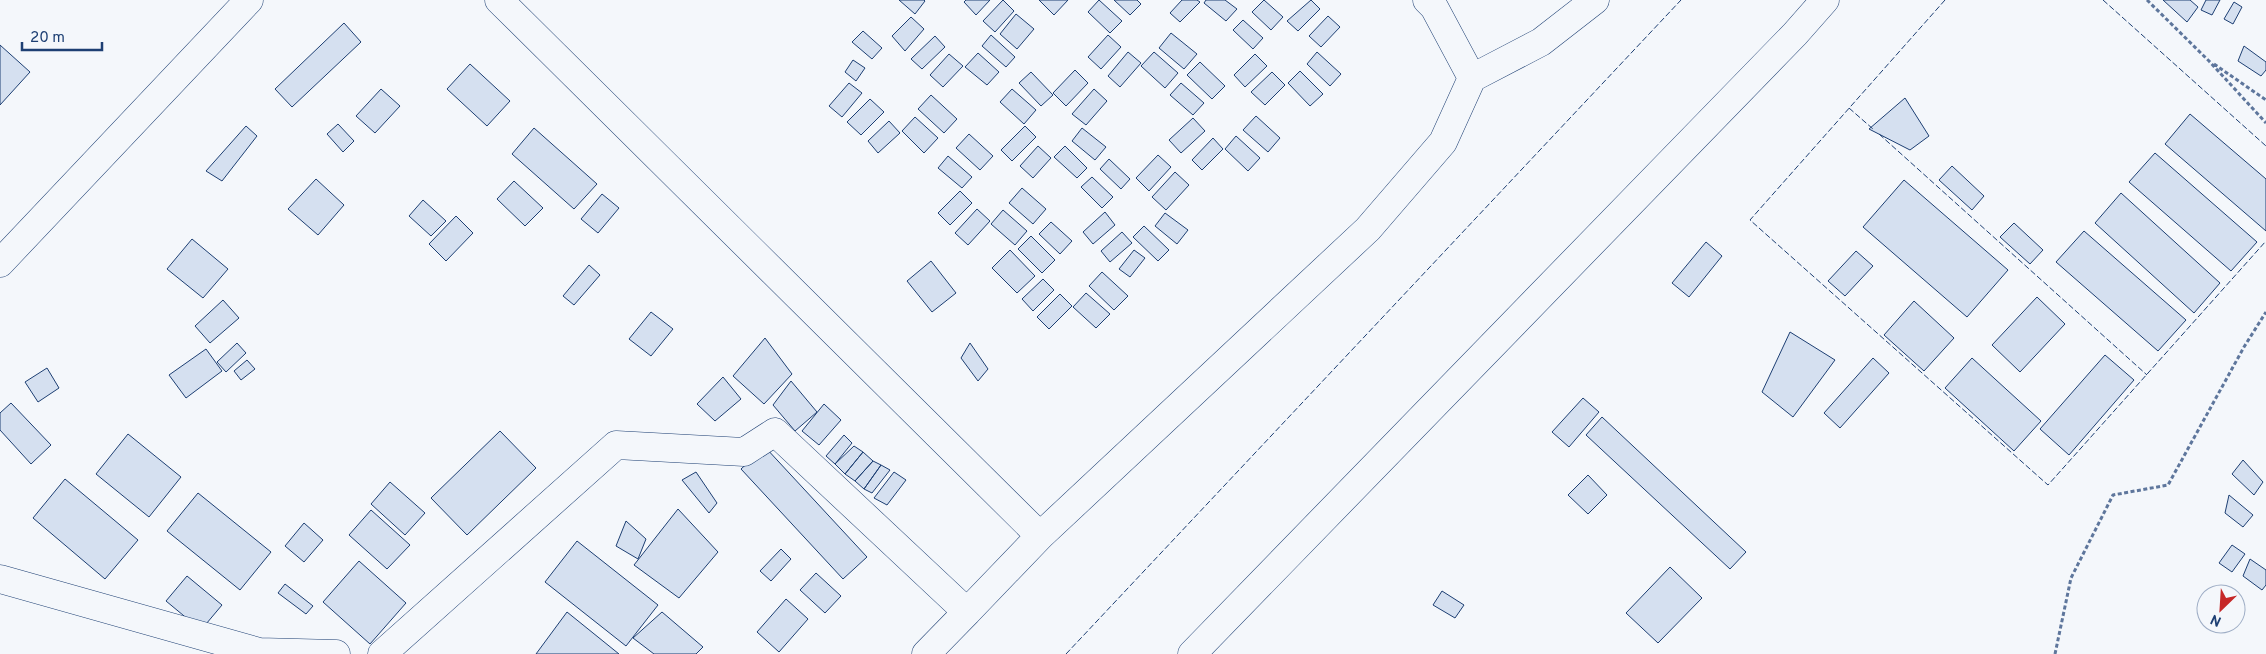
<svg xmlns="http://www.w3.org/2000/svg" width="2266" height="654" viewBox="0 0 2266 654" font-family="Overpass,sans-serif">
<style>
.building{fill:#d5e0f0;stroke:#1d3f73}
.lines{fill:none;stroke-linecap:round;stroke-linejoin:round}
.minor-casing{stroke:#1d3f73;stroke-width:29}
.path{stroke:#5e769c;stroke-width:3;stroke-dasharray:4 2.5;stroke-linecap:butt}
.minor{stroke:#f4f7fb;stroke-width:28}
.fence{stroke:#1d3f73;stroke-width:1;stroke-dasharray:6 2.5;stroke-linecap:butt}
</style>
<rect width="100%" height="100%" fill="#f4f7fb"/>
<path class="building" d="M899,0H924L925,1L915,14Z
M966,0H990L976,15L964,2Z
M1003,0L1014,11L995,32L983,21Z
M1039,0H1068L1054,15Z
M1099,0L1122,21L1110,33L1088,12Z
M1114,0H1137L1141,4L1130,15Z
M1182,0H1197L1200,2L1180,22L1170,13Z
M1206,0H1225L1237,9L1226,21L1204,3Z
M1264,0L1283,17L1271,30L1252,12Z
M1311,0L1320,9L1298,31L1287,21Z
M2163,0H2190L2198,7L2187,22Z
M2206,0H2220L2212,15L2201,10Z
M2234,2L2242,7L2233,24L2224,19Z
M1016,14L1034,29L1017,49L1000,34Z
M1328,16L1340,27L1321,47L1309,36Z
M911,17L924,29L905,51L892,36Z
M1243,20L1263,38L1253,49L1233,30Z
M344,23L361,42L292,107L275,89Z
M863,31L882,48L872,59L852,42Z
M1171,33L1197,54L1184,69L1159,48Z
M991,35L1015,57L1006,67L982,46Z
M1108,35L1121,47L1101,69L1088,57Z
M935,36L945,47L922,69L911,59Z
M0,45L30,72L0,105Z
M2244,46L2266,62V70L2261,76L2238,61Z
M1128,52L1141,63L1120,87L1108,76Z
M1154,52L1178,73L1165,88L1141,66Z
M1317,52L1341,74L1330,86L1307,64Z
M978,53L999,72L987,85L965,67Z
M949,54L963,66L943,87L930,75Z
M1255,54L1267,66L1245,87L1234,75Z
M853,60L865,68L856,81L845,72Z
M1200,62L1225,86L1212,99L1187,75Z
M470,64L510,101L487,126L447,89Z
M1075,70L1088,83L1066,106L1053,93Z
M1300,71L1323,94L1310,106L1288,83Z
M1031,72L1053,95L1041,106L1019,83Z
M1272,72L1285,85L1265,105L1251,92Z
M849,83L862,93L842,117L829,106Z
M1181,83L1204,103L1193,115L1170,95Z
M381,89L400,106L375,133L356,116Z
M1012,89L1036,110L1024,124L1000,102Z
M1094,89L1107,101L1086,125L1072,114Z
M931,95L957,119L944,133L918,109Z
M1905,98L1929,136L1910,150L1869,129Z
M870,99L884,112L861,135L847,122Z
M2190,114L2266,179V231L2165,144Z
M1256,116L1280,138L1268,152L1243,130Z
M915,117L938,138L924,153L902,131Z
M1193,118L1205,131L1181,153L1169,140Z
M889,121L900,133L878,153L868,141Z
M338,124L354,141L343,152L327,134Z
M246,126L257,136L222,181L206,171Z
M1025,126L1036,137L1012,161L1001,150Z
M534,128L597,184L574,209L512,154Z
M1082,128L1106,147L1095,160L1072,141Z
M969,134L993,156L980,170L956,148Z
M1236,136L1260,158L1248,171L1225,149Z
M1213,138L1223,149L1202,170L1192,160Z
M1038,146L1051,158L1033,178L1020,166Z
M1065,146L1087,168L1077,178L1054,157Z
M2155,153L2257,242L2231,271L2129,182Z
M1158,155L1171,167L1149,191L1136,178Z
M948,156L972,177L962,188L938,168Z
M1109,159L1130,179L1121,189L1100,169Z
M1952,166L1984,196L1972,210L1939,180Z
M1175,172L1189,185L1166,210L1152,197Z
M1092,177L1113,197L1102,208L1081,187Z
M316,179L344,205L318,235L288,209Z
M1904,180L2008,270L1967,317L1863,227Z
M514,181L543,208L525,226L497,199Z
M1022,188L1046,209L1033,224L1009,203Z
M960,191L972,203L950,225L938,213Z
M2121,193L2220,283L2194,313L2095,223Z
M602,194L619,208L598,233L581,219Z
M423,200L446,221L431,236L409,216Z
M977,209L990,221L968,245L955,233Z
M1003,210L1027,231L1015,245L991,224Z
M1105,212L1115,225L1093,244L1083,232Z
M1165,213L1188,230L1177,244L1155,226Z
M456,216L473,233L446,261L429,244Z
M1051,222L1072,241L1060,254L1039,234Z
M2014,223L2043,250L2030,264L2000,237Z
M1144,226L1169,250L1158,261L1133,237Z
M2084,231L2186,320L2158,351L2056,262Z
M1122,232L1132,243L1110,262L1101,251Z
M1031,236L1055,260L1042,273L1018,249Z
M192,239L228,269L203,298L167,269Z
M1706,242L1722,256L1689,297L1672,283Z
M1010,250L1035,276L1017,293L992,268Z
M1134,250L1145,258L1130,277L1119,269Z
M1856,251L1873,266L1845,296L1828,281Z
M931,261L956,293L932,312L907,281Z
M589,265L600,275L574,305L563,296Z
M1102,272L1128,296L1114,310L1089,286Z
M1043,279L1054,290L1033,311L1022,299Z
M1086,293L1110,314L1096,328L1073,307Z
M1060,294L1072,306L1049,329L1037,317Z
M2037,297L2065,324L2020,372L1992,345Z
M223,300L239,318L210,343L195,326Z
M1914,301L1954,338L1924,371L1884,335Z
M651,312L673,329L651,356L629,339Z
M1790,332L1835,360L1793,417L1762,392Z
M765,338L792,374L764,404L733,376Z
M237,343L246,353L226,372L217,362Z
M970,343L988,369L978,381L961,358Z
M206,349L222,371L186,398L169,375Z
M2105,355L2134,380L2069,455L2040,429Z
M1873,358L1889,373L1840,428L1824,413Z
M1972,358L2041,421L2014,451L1945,388Z
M247,360L255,369L241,380L234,371Z
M47,368L59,388L38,402L25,382Z
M723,377L741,399L715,421L697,404Z
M791,381L817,412L795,431L773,405Z
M1583,398L1599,412L1569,447L1552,432Z
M11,403L51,445L31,464L0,430V413Z
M824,404L841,420L819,445L802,431Z
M1602,417L1746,552L1730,569L1586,435Z
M500,431L536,468L467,535L431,498Z
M128,434L181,477L149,517L96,474Z
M844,435L852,443L835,464L826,456Z
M854,446L863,452L845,474L835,464Z
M765,447L867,557L843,579L741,469Z
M863,452L873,461L855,481L845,474Z
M2243,460L2263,482L2254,495L2232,474Z
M873,461L881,465L864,489L855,481Z
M881,465L890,470L872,493L864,489Z
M696,472L717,503L709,513L682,480Z
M894,472L906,480L887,505L874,498Z
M1588,475L1607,495L1588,514L1568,495Z
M65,479L138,540L105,579L33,518Z
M390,482L425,513L405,535L371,504Z
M198,493L271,552L240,590L167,531Z
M2229,495L2253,515L2243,527L2225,513Z
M678,509L718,552L679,598L634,565Z
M371,510L410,545L387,569L349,535Z
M626,521L646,539L638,559L616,546Z
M304,523L323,540L304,562L285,546Z
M577,541L658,605L626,646L545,582Z
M2232,545L2245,554L2232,572L2219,563Z
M781,549L791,559L771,581L760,571Z
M2250,559L2266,570V585L2262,590L2243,576Z
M359,561L406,603L370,644L323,602Z
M1670,567L1702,598L1658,643L1626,613Z
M816,573L841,596L825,613L800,590Z
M187,576L222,605L201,630L166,601Z
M285,584L313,606L306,614L278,593Z
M1442,591L1464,605L1455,618L1433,605Z
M786,599L808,619L779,652L757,632Z
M567,612L619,654H536Z
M662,612L703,647L696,654H654L633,638Z"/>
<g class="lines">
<g class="minor-casing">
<path id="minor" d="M499,0L1040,536
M1472,78L1541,42L1595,0
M0,263L249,0
M0,579L259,652L336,654
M382,654L616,445L744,452L775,432L967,612L1040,536L1368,229L1443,142L1472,78L1434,7L1427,0
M926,654L967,612
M1192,654L1795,34L1825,0"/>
</g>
<path class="path" d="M2147,0L2209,61L2266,123
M2214,64L2266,100
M2055,654L2071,578L2113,495L2168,485L2244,347L2266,312"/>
<use href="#minor" class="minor"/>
<path class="fence" d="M1945,0L1750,220L2048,485L2266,241
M2103,0L2266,146
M1849,108L1873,129
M1879,134L2147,375
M1066,654L1681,0"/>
</g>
<g transform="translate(2221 609) rotate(205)"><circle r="24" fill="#f4f7fb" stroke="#9eadc5"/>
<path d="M0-4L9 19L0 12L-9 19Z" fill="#c62828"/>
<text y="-8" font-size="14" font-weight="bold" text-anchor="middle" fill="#1d3f73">N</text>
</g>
<path d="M22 42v8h80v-8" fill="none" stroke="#1d3f73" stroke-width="2.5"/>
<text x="30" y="42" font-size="15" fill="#1d3f73" stroke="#f4f7fb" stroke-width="4" paint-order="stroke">20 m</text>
</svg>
